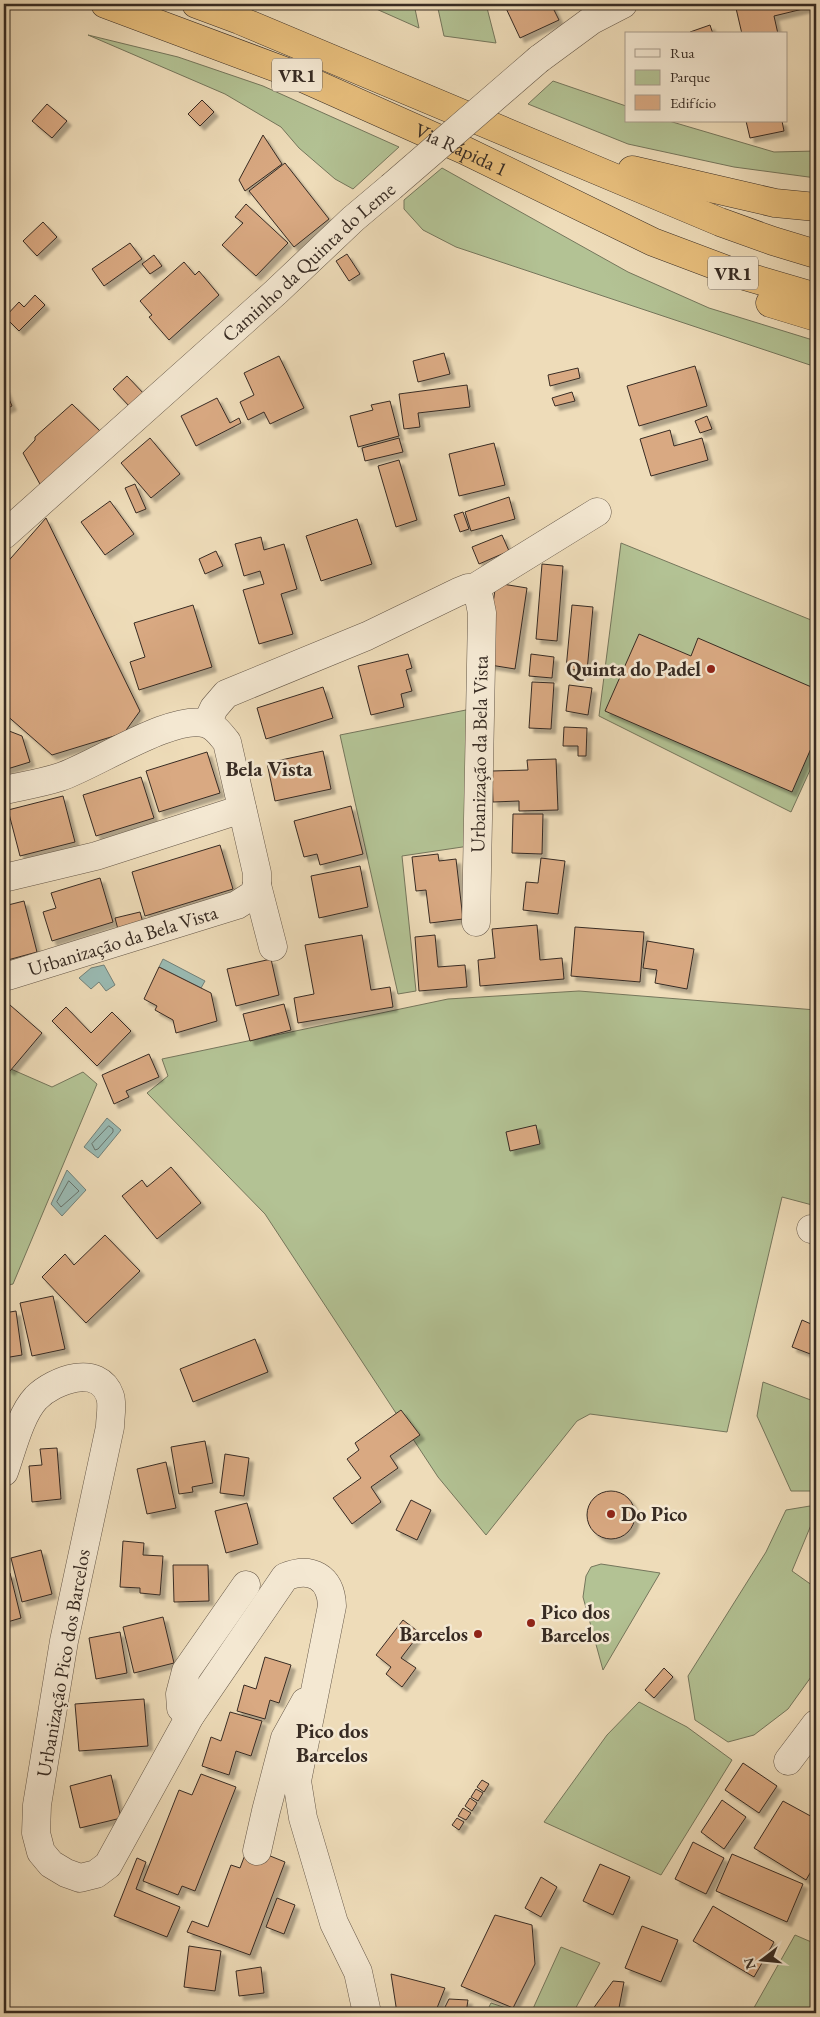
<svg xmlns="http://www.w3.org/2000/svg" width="820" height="2017" viewBox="0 0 820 2017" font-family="'EB Garamond',serif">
<defs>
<filter id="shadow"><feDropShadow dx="4.5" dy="4.5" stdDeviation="1" flood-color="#0004"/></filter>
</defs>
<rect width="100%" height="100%" fill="#eedcb9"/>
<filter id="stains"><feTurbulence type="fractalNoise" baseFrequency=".004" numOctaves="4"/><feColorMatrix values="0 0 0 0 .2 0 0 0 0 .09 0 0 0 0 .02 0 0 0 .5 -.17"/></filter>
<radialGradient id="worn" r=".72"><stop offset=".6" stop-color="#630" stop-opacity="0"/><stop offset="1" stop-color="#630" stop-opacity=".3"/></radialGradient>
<!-- green -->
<path fill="#b3c294" stroke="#75765c" d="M365,4H414L419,28Z
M437,4H486L496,43L444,36Z
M88,35L178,57L263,86L399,147L353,189L335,179L299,148L281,127L225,94Z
M553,81L626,106V121H669L774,152L816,151V178L734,167L628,144L528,104Z
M442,168L628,272L709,308L816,341V367L456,247L423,230L404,209V200Z
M621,543L816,622V757L791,812L599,716Z
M471,709L469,846L402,856L416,991L398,994L340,735Z
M579,991L816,1010V1206L782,1197L727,1432L590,1414L577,1421L486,1535L438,1477L265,1214L147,1093L168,1076L162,1059L448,999Z
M4,1066L52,1087L83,1072L97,1084L13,1284L4,1286Z
M763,1382L816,1402V1491H791L757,1416Z
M816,1505V1513L792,1571L816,1588V1670L788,1709L754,1735L728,1742L695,1720L688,1676L766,1552L786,1510Z
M601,1564L660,1573L603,1670L583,1597L586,1576L591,1567Z
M639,1702L687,1727L732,1760L661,1875L544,1822L607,1735Z
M795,1935L816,1944V2013H751Z
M561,1947L600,1963L573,2013H531Z
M491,2003L521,2013H486Z"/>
<!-- water -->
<path fill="#9abbb4" stroke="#72817a" d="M163,959L205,981L201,988L159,967Z
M104,965L115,985L106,991L99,982L91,989L79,978L91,968Z
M107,1118L121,1130L98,1158L84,1147Z
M67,1170L86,1190L62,1216L51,1204Z"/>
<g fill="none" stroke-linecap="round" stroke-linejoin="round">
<!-- shore -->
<path stroke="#68736c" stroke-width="1" d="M109,1126L113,1129V1132L98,1149L95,1150L92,1144Z
M69,1181L79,1191L61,1207L57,1202Z"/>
</g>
<!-- building -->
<path fill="#d9a982" stroke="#372b23" filter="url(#shadow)" d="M504,4H551L559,20L520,38Z
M735,4H806L807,8L774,16L778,34H742Z
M710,25L713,34H691L690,32Z
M202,100L214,112L200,126L188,114Z
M47,104L67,121L52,138L32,121Z
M746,121H782L784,131L750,138Z
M263,135L282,164L245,191L239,180Z
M285,163L329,219L294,247L249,191Z
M246,204L288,243L256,276L222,245L243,223L235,217Z
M43,222L57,237L37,256L23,241Z
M130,243L142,259L104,286L92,269Z
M347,254L360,274L349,281L336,261Z
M154,255L162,266L150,274L142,264Z
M184,262L195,275L199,271L219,295L169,340L149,317L152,315L140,301Z
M35,295L45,305L19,331L5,317L19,302L24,307Z
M444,353L450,374L418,382L413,361Z
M279,356L304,408L270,424L264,412L248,420L240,402L254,395L244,373Z
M695,366L707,406L639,426L627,386Z
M578,368L580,378L550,386L548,375Z
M127,376L145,395L131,408L113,389Z
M467,385L470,407L418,413L420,427L404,429L399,394Z
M4,387L12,406L4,410Z
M572,392L575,401L555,406L552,398Z
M217,398L230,423L239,418L241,423L196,446L181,416Z
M390,401L399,436L358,447L350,416L373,410L371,405Z
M72,404L102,433L41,486L23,453L35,440V437Z
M707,416L712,429L700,433L695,421Z
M670,430L674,446L702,438L708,460L651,476L640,439Z
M150,438L180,474L151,498L121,463Z
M399,438L403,452L365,461L362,448Z
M494,443L505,485L459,496L449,454Z
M399,460L417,520L396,527L378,466Z
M135,484L146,509L136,513L125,488Z
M509,497L515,519L471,531L465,512Z
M110,501L134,534L105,555L81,522Z
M463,512L469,529L460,532L454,515Z
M46,518L140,711L124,733L52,755L4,713V566Z
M357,519L372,564L321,581L306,536Z
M502,535L509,551L479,564L472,547Z
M261,537L264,550L284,544L297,589L281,594L293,634L259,644L243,590L264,584L260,571L244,576L235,544Z
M216,551L223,566L205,574L199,559Z
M542,564L563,566L557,641L536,639Z
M496,583L527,588L515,669L484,664Z
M193,605L212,667L139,690L130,662L145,657L134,623Z
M572,605L593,607L587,671L566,669Z
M639,634L691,656L698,638L816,689V737L792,792L605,711Z
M408,654L412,668L406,670L412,691L401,694L404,707L371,715L358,666Z
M531,654L554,657L552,678L529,676Z
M532,682L554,683L551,729L529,728Z
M569,685L592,688L588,715L566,711Z
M323,687L333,718L266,739L257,708Z
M564,727L587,728L586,756H578V746H563Z
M4,729L22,736L30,762L4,770Z
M323,751L331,789L275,801L267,763Z
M207,752L220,793L159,812L146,771Z
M556,759L558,810L519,811V801L493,802L492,771L528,770L527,760Z
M141,777L154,818L96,836L83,795Z
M63,796L75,842L20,856L8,810Z
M351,806L363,854L320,865L317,854L304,857L294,821Z
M513,814H543L542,854L512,853Z
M220,845L233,889L145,916L132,872Z
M438,854L439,861L456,859L463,919L430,923L426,890L416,891L412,857Z
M541,858L565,861L558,914L523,910L526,882L538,883Z
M360,866L368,907L319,918L311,876Z
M100,878L113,922L52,941L43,912L56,908L51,893Z
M24,901L37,952L4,961V906Z
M140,912L145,930L120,937L115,918Z
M537,925L540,960L562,958L564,979L480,986L478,960L495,958L492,929Z
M575,927L644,932L640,982L571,976Z
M362,935L371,990L390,987L393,1007L298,1023L294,998L314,994L305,945Z
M435,935L438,967L465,965L467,987L419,991L415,937Z
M647,941L694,949L687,989L655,983L657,970L643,968Z
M271,959L279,995L236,1006L227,969Z
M159,967L211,993L217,1021L176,1033L173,1020L155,1010L157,1006L144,999Z
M284,1004L291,1030L250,1041L243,1014Z
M10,1005L42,1033L10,1071L4,1066V1012Z
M66,1007L91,1033L112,1012L131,1031L97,1066L52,1021Z
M149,1054L159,1077L126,1091L129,1097L114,1104L102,1075Z
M536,1125L540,1144L510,1151L506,1132Z
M171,1167L201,1203L157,1239L122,1196L142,1180L147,1187Z
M105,1235L140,1271L86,1323L42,1277L65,1254L74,1265Z
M53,1296L65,1349L32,1356L20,1303Z
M816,1310V1354L813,1353V1355L792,1347L802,1320L811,1324Z
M16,1311L22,1355L4,1358V1313Z
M255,1339L268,1372L193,1402L180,1369Z
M401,1410L420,1435L390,1456L398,1468L371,1487L381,1502L352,1524L333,1498L361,1478L347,1459L359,1450L355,1443Z
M205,1441L213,1483L192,1487L193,1492L179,1494L171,1447Z
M57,1448L61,1499L32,1502L29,1466L42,1465L40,1449Z
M225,1454L249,1458L244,1496L220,1493Z
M166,1462L176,1508L147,1514L137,1469Z
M587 1515a24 24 0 1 1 48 0a24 24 0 1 1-48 0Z
M411,1500L431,1510L417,1540L396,1530Z
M247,1503L258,1544L226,1553L215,1511Z
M123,1541L144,1543L143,1555L163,1556L160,1595L140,1593V1588L120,1587Z
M41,1550L52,1594L22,1602L11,1558Z
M173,1565H208L209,1601L174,1602Z
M10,1573L21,1618L4,1623V1575Z
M163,1617L174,1663L134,1673L123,1627Z
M403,1620L420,1633L401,1658L416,1668L402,1687L386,1674L391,1667L376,1655Z
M120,1632L127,1673L96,1679L89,1638Z
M265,1657L291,1665L279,1703L270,1700L265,1719L237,1711L244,1685L256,1689Z
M664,1668L673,1677L654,1698L645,1690Z
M144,1699L148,1746L79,1751L75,1704Z
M230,1712L262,1721L251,1756L236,1751L229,1775L202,1766L211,1737L221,1741Z
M743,1763L777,1786L759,1813L725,1790Z
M201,1774L236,1787L195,1891L182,1886L178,1895L143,1881L179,1790L192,1795Z
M111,1775L121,1818L80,1828L70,1786Z
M482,1780L489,1784L484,1792L477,1787Z
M476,1789L483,1793L478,1801L471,1797Z
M470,1798L477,1803L472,1811L465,1806Z
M722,1800L746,1817L724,1849L701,1832Z
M783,1801L816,1819V1863L806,1880L754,1848Z
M463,1808L471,1813L466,1820L458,1816Z
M457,1818L464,1822L459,1830L452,1825Z
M693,1842L724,1858L706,1894L675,1879Z
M248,1847L285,1862L250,1955L187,1932L192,1921L208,1927L231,1865L240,1868Z
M732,1854L803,1884L787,1922L716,1891Z
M137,1858L146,1862L136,1889L180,1907L167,1937L114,1916Z
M600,1864L630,1877L613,1915L583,1901Z
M541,1877L557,1887L541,1917L525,1908Z
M277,1898L295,1905L284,1934L266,1927Z
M713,1906L774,1942L754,1977L693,1941Z
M495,1915L532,1925L535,1964L513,2008L461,1986Z
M642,1926L678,1940L661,1982L625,1968Z
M189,1946L221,1951L215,1991L184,1987Z
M261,1967L264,1993L239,1996L236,1971Z
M391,1974L445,1988L435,2013H397Z
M613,1981L624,1982L618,2013H590Z
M449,1999L468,2000L466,2013H442Z"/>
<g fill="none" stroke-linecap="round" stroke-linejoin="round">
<defs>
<g id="minor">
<path d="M539,59L592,20L623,4"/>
<path id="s1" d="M4,535L276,292L353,219L391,187"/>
<path d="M474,588L479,598L482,613L476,922"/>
<path d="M207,723L214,708L226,694L367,636L458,592L468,588H474L597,512"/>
<path d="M4,790C22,786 42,783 60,777C94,766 175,712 207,724C216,727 221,735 227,742L257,873V885L273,947"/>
<path d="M4,878L96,856L242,809"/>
<path id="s2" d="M8,976L237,905L254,894L257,885"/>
<path d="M811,1229L816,1230"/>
<path d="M4,1472C12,1450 20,1415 36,1398C54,1380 99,1363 110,1396C113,1405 110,1418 110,1427L64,1641L37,1805L36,1833L41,1852L51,1864L66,1873L80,1878L96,1874L108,1865L190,1716L285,1577C311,1566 331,1577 332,1606L297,1781L303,1818L334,1923L358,1972L367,2013"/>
<path d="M190,1716L181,1708L180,1694L186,1671L246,1585"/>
<path d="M788,1761L816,1724"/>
<path d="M257,1851L266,1811L285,1738L305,1702"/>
</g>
<g id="highway">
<path id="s3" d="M105,4L298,76L464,150L653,242L738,274L816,297"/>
<path d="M196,4L239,20L720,222L773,241L816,254"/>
<path d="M632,170L775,203L816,207"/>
<path d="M770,303L816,317"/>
</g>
</defs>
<!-- minor casing -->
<use href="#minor" stroke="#655748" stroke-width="29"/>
<!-- highway casing -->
<use href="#highway" stroke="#372b23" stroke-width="29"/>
<!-- minor -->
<use href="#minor" stroke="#f4e8d2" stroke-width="28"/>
<!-- highway -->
<use href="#highway" stroke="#e7be7c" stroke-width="28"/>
<defs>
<path id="minor-bridge" d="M391,187L539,59"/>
</defs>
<!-- minor-bridge casing -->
<use href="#minor-bridge" stroke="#655748" stroke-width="29" stroke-linecap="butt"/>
<!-- minor-bridge -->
<use href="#minor-bridge" stroke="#f4e8d2" stroke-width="28"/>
</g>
<!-- markers -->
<g fill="#8f2418" stroke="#f4e8d2" stroke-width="2">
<circle cx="711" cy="669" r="5"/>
<circle cx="611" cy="1514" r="5"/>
<circle cx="531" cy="1623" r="5"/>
<circle cx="478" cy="1634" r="5"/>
</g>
<g text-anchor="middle" stroke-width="5" stroke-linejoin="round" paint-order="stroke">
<!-- shield labels -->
<g fill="#f4e8d2" stroke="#706458" stroke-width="1">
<rect x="272" y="58.5" width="50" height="33" rx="4"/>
<rect x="708" y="256.5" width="50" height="33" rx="4"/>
</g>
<g font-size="19" font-weight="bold" fill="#372b23">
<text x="297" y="82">VR1</text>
<text x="733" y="280">VR1</text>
</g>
<!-- street labels -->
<g font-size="20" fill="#372b23" stroke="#f4e8d2">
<text dy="7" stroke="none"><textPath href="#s3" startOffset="385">Via Rápida 1</textPath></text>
<text dy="7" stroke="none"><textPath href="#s1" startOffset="409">Caminho da Quinta do Leme</textPath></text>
<text transform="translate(479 754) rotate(-89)" y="7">Urbanização da Bela Vista</text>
<text dy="7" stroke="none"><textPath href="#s2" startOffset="120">Urbanização da Bela Vista</textPath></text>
<text transform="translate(63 1663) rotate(-80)" y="7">Urbanização Pico dos Barcelos</text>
</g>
<!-- poi labels -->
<g font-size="20" font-weight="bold" fill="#372b23" stroke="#f4e8d2" text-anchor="end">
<text x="701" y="676">Quinta do Padel</text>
<text x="621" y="1521" text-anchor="start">Do Pico</text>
<text x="541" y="1619" text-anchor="start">Pico dos<tspan x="541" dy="23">Barcelos</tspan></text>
<text x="468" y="1641">Barcelos</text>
</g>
<!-- neighbourhood labels -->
<g font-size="21" font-weight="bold" fill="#372b23" stroke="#f4e8d2">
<text x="269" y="776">Bela Vista</text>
<text x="332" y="1738">Pico dos<tspan x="332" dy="24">Barcelos</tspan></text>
</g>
</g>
<!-- margin -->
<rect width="820" height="2017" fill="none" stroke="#eedcb9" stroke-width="20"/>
<rect x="5" y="5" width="810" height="2007" fill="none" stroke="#372b23" stroke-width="2.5"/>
<rect x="10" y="10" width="800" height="1997" fill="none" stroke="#372b23"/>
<!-- legend -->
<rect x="625" y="32" width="162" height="90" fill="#f4e8d2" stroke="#a89c8c"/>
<rect x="635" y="49" width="25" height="8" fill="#f4e8d2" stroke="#a89c8c"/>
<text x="670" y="58" font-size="15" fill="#372b23">Rua</text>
<rect x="635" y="70" width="25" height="15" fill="#b3c294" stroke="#a89c8c"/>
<text x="670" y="82" font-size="15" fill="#372b23">Parque</text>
<rect x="635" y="95" width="25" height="15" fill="#d9a982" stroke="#a89c8c"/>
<text x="670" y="108" font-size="15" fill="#372b23">Edifício</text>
<!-- north arrow -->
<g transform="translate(762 1960) rotate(254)" stroke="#f4e8d2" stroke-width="4" paint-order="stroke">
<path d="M0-4L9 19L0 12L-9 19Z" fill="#372b23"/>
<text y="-8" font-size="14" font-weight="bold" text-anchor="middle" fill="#372b23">N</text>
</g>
<rect width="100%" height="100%" filter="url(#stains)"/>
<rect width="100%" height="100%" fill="url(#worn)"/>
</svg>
